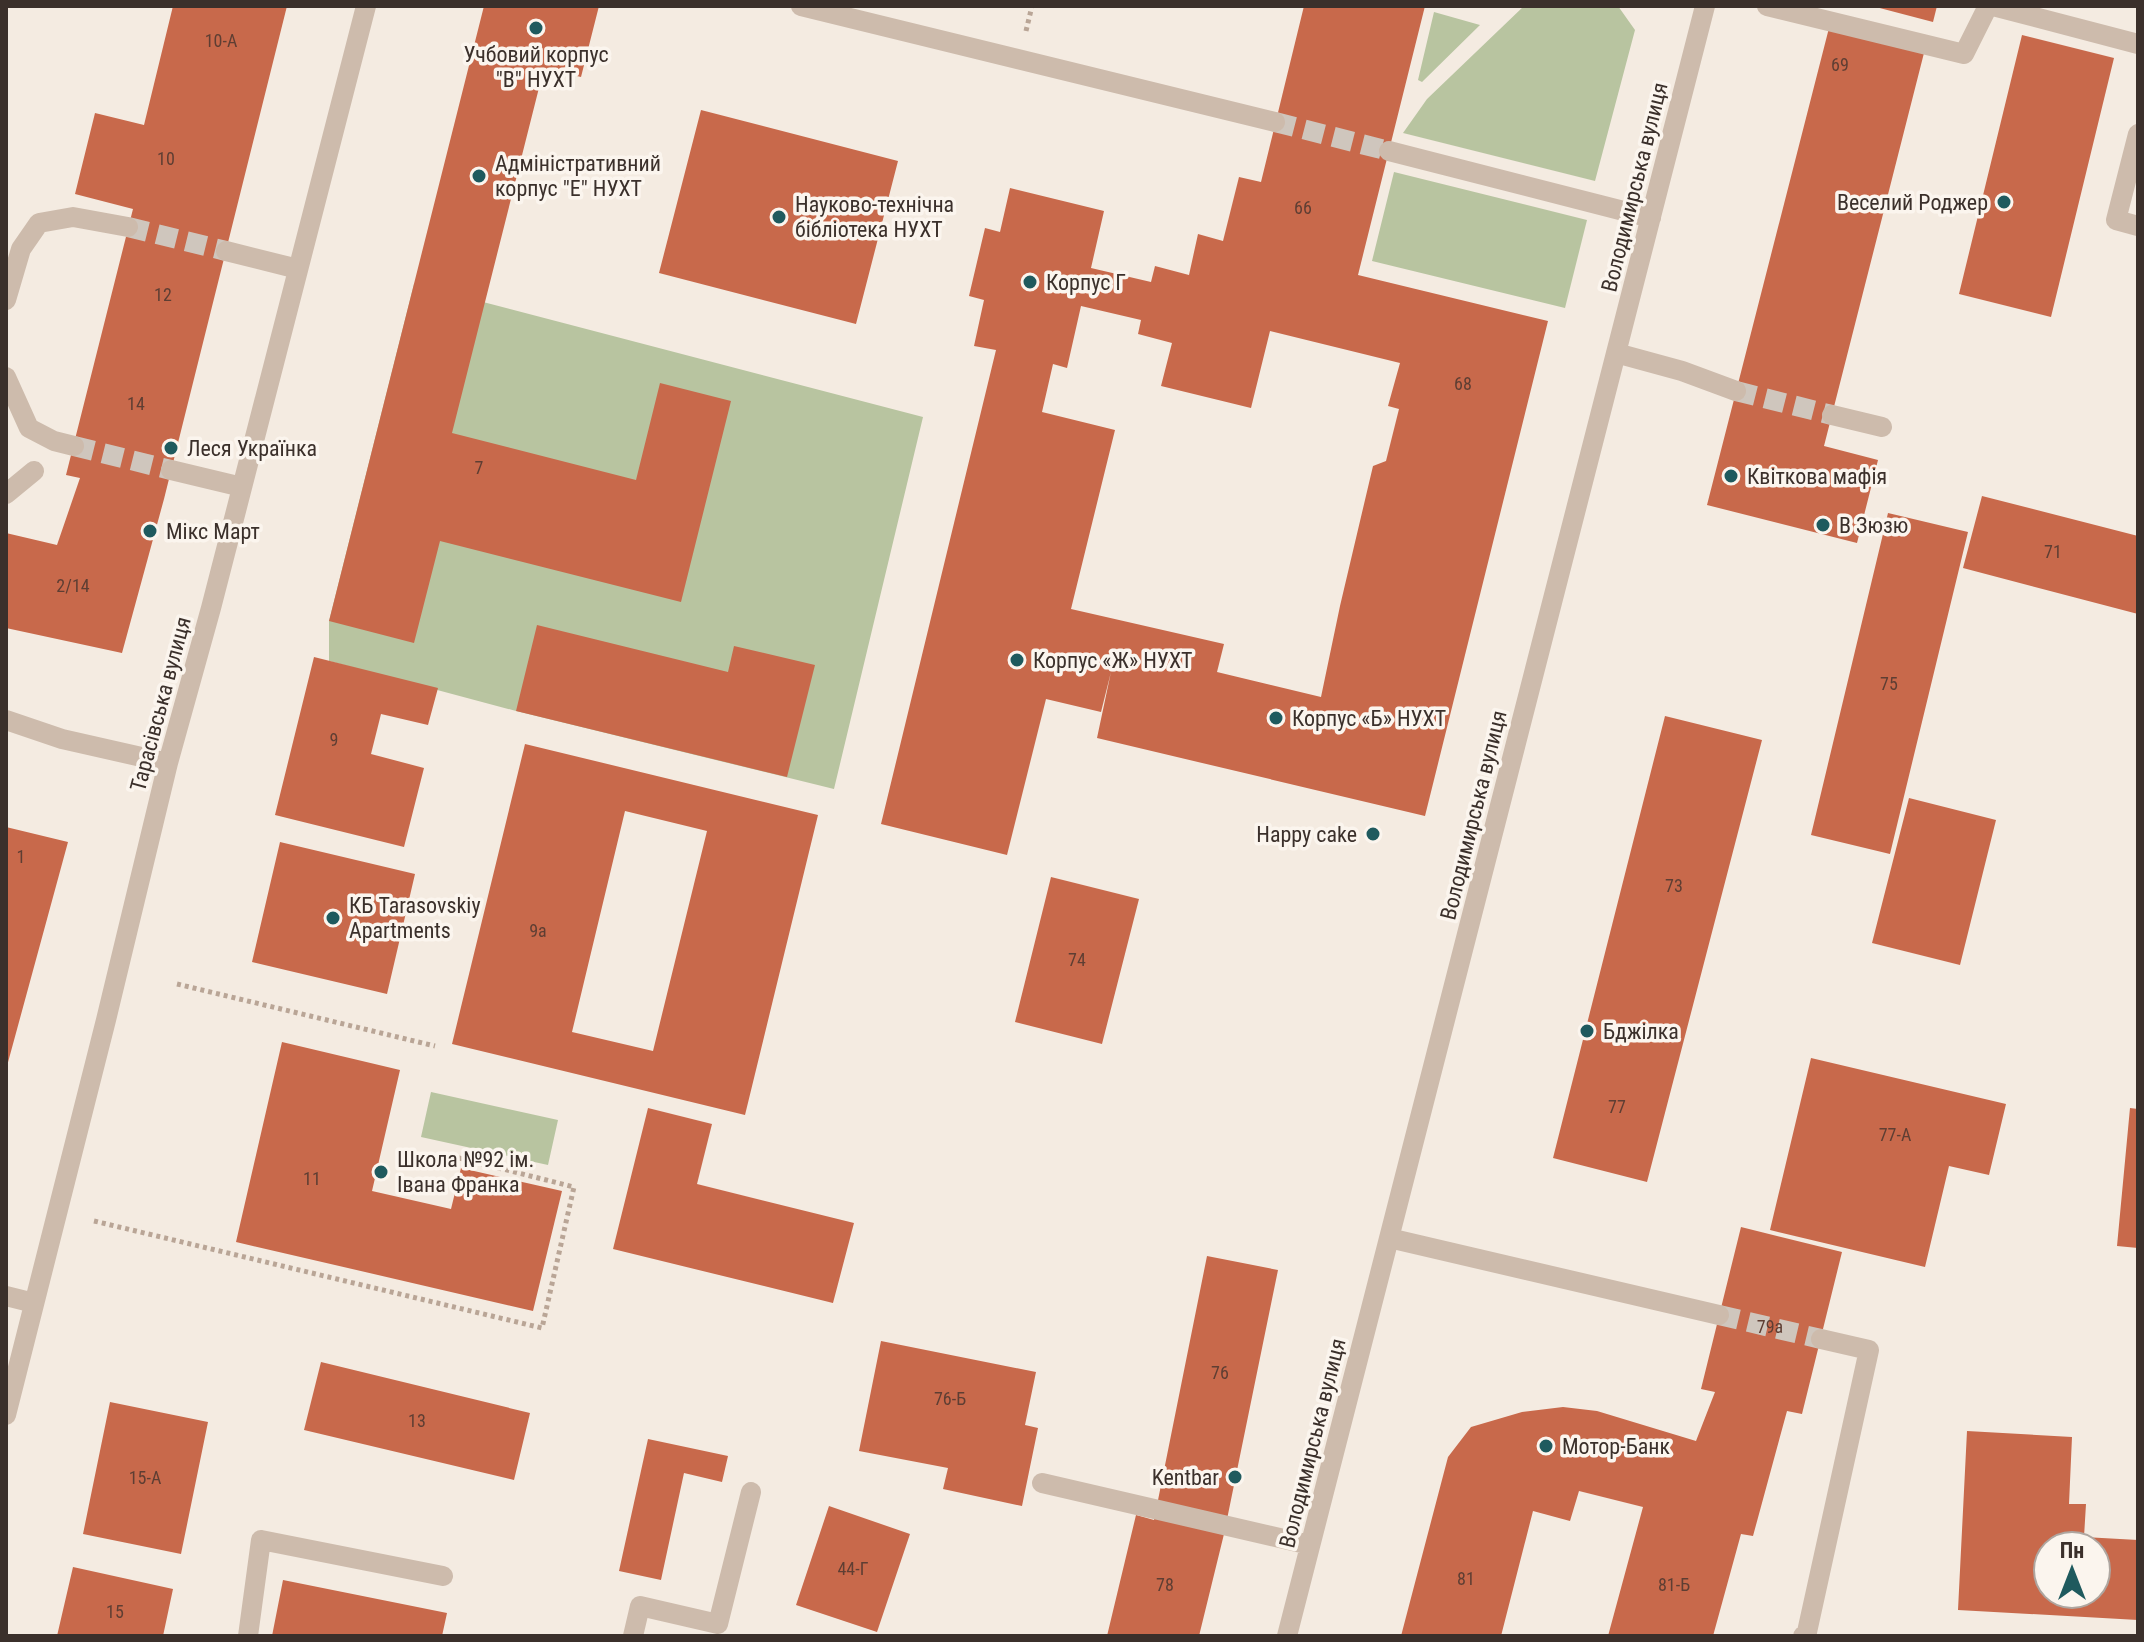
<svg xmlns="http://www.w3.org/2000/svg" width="2144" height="1642" viewBox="0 0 2144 1642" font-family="'Roboto Condensed',sans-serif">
<rect width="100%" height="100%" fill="#f4ebe1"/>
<!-- green -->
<path fill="#b8c4a0" d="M1524,6H1618L1635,30L1595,181L1403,133L1427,99Z
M1434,12L1480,25L1422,82L1418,80Z
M1394,172L1587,220L1565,308L1372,261Z
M414,284L923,417L834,789L516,711L329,661V621Z
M431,1092L558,1120L548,1165L421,1137Z"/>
<!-- building -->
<path fill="#c8694b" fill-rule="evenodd" d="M173,6H287L164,499L122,653L6,628V533L57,545L80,478L66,475L133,209L75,194L95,113L144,125Z
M484,6H599L581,77L544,68L452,433L636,480L660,383L731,401L681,602L440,541L414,643L329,621Z
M1304,6H1425L1358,275L1548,321L1425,816L1097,738L1111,672L1101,712L1046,699L1007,855L881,824L996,350L974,346L984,300L969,296L985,228L1000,232L1010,188L1104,211L1091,268L1151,282L1155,266L1189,275L1198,234L1223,241L1239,177L1261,182ZM1081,306L1141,320L1138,334L1172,343L1161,386L1251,408L1270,331L1400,363L1388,406L1399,409L1386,461L1373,466L1340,606L1321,697L1217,672L1224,644L1071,609L1115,430L1042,412L1053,364L1067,368Z
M1872,6H1937L1933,22Z
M1829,28L1924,53L1824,446L1878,460L1857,543L1707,505Z
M2022,35L2114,58L2051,317L1959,294Z
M701,110L898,161L856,324L659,273Z
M1982,496L2138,536V614L1963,568Z
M1888,513L1968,532L1890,854L1811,835Z
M537,625L728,672L734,646L815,665L787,777L516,711Z
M314,657L438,688L428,725L381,714L371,754L424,768L404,847L275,815Z
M1665,716L1762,740L1647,1182L1553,1158Z
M525,744L818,815L745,1115L452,1044ZM625,811L707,831L653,1051L572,1032Z
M1909,798L1996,820L1960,965L1872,943Z
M6,827L68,842L7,1066H6Z
M280,842L415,874L387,994L252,962Z
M1051,877L1139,899L1102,1044L1015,1022Z
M282,1042L400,1070L372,1191L451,1209L461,1168L562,1191L533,1311L236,1242Z
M1811,1058L2006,1104L1989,1175L1949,1166L1925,1267L1770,1230Z
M648,1108L712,1124L697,1184L854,1223L833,1303L613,1249Z
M2130,1108L2138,1109V1248L2117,1246Z
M1741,1227L1842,1252L1802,1414L1787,1411L1753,1536L1741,1534L1713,1636H1608L1643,1507L1579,1491L1570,1521L1533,1511L1501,1636H1401L1448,1457L1471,1427L1522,1412L1563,1407L1597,1411L1696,1441L1715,1392L1701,1389Z
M1207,1256L1278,1270L1224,1534L1199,1636H1107L1136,1515L1154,1520Z
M881,1341L1036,1372L1025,1425L1038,1428L1022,1506L943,1489L948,1468L859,1451Z
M321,1362L530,1413L514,1480L304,1430Z
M110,1402L208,1422L181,1554L83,1534Z
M1967,1431L2072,1437L2069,1504H2086L2084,1537L2138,1540V1620L1958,1610ZM2048,1546H2096V1594H2048Z
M648,1439L728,1456L722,1482L684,1473L661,1580L619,1571Z
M829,1506L910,1534L877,1632L796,1605Z
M73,1567L173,1589L163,1636H57Z
M283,1580L447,1613L442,1636H272Z"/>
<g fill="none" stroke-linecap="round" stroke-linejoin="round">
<!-- minor-tunnel -->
<path stroke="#cfc6bd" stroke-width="20" stroke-dasharray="20 10" stroke-linecap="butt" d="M1275,122L1389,151
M128,227L226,251
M1736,391L1832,415
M74,446L171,470
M1719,1315L1821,1339"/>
<!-- path -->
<path stroke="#b9a596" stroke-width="5" stroke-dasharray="4 4" stroke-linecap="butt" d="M1026,31L1032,6
M177,984L435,1046
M94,1221L542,1328L574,1187L451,1156"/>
<!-- minor -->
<path stroke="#cdbbac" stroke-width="20" d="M801,6L1275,122
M1767,6L1964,54L1988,6
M1993,6L2138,44
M2138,134L2116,220L2138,226
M1389,151L1651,218
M226,251L298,269
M6,300L21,249L39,223L73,217L128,227
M1616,353L1682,371L1736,391
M6,377L29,428L54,441L74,446
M1832,415L1882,427
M171,470L242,487
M6,494L34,471
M6,720L62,739L168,763
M1389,1238L1719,1315
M6,1296L34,1303
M6,1415L106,1020L168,763L211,608L366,6
M1042,1483L1310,1545
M248,1636L261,1540L443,1576
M633,1636L640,1606L718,1624L751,1492
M1287,1636L1705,6
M1803,1636L1807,1632L1869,1350L1821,1339"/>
</g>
<!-- markers -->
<g fill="#1f5a5e" stroke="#fbf5ee" stroke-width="3">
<circle cx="536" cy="28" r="8"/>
<circle cx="479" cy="176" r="8"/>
<circle cx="2004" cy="202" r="8"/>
<circle cx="779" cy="217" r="8"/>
<circle cx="1030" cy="282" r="8"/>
<circle cx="171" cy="448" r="8"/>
<circle cx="1731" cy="476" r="8"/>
<circle cx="1823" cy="525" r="8"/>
<circle cx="150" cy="531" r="8"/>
<circle cx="1017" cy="660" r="8"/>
<circle cx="1276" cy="718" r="8"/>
<circle cx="1373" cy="834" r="8"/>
<circle cx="333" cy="918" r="8"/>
<circle cx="1587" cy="1031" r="8"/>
<circle cx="381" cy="1172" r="8"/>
<circle cx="1546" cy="1446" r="8"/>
<circle cx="1235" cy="1477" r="8"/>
</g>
<g text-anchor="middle" stroke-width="7" stroke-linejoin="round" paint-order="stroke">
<!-- number labels -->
<g font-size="18" fill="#5e3e33">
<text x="221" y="47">10-А</text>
<text x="1840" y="71">69</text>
<text x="166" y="165">10</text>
<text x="1303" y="214">66</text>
<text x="163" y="301">12</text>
<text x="1463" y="390">68</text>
<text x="136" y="410">14</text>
<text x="479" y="474">7</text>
<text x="2053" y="558">71</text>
<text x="73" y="592">2/14</text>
<text x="1889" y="690">75</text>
<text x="334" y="746">9</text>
<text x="21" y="863">1</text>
<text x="1674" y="892">73</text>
<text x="538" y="937">9а</text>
<text x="1077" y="966">74</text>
<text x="1617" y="1113">77</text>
<text x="1895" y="1141">77-А</text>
<text x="312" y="1185">11</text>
<text x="1770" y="1333">79а</text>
<text x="1220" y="1379">76</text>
<text x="950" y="1405">76-Б</text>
<text x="417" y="1427">13</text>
<text x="145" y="1484">15-А</text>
<text x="853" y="1575">44-Г</text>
<text x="1466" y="1585">81</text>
<text x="1165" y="1591">78</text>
<text x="1674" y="1591">81-Б</text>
<text x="115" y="1618">15</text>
</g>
<!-- poi labels -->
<g font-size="22" fill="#3b302b" stroke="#fbf5ee" text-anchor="start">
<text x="536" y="62" text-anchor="middle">Учбовий корпус<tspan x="536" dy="25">"В" НУХТ</tspan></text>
<text x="495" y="171">Адміністративний<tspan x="495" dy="25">корпус "Е" НУХТ</tspan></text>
<text x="1988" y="210" text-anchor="end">Веселий Роджер</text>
<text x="795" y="212">Науково-технічна<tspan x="795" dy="25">бібліотека НУХТ</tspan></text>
<text x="1046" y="290">Корпус Г</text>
<text x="187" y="456">Леся Українка</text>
<text x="1747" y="484">Квіткова мафія</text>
<text x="1839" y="533">В Зюзю</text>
<text x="166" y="539">Мікс Март</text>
<text x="1033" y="668">Корпус «Ж» НУХТ</text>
<text x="1292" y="726">Корпус «Б» НУХТ</text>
<text x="1357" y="842" text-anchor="end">Happy cake</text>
<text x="349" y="913">КБ Tarasovskiy<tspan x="349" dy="25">Apartments</tspan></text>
<text x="1603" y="1039">Бджілка</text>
<text x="397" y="1167">Школа №92 ім.<tspan x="397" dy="25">Івана Франка</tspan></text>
<text x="1562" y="1454">Мотор-Банк</text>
<text x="1219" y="1485" text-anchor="end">Kentbar</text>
</g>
<!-- street labels -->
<g font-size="22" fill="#3b302b" stroke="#fbf5ee">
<text transform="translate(1634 187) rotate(-76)" y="8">Володимирська вулиця</text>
<text transform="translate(160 704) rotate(-75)" y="8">Тарасівська вулиця</text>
<text transform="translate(1473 815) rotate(-76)" y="8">Володимирська вулиця</text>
<text transform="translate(1312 1443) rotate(-76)" y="8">Володимирська вулиця</text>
</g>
</g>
<!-- border -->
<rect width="2144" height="1642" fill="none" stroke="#3b302b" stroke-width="16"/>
<!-- north arrow -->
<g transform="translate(2072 1570)"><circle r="38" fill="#fbf5ee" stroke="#aea6a0" stroke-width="2"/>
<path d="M0-6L14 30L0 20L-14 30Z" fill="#1f5a5e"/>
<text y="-12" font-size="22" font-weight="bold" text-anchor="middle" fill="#3b302b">Пн</text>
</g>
</svg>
